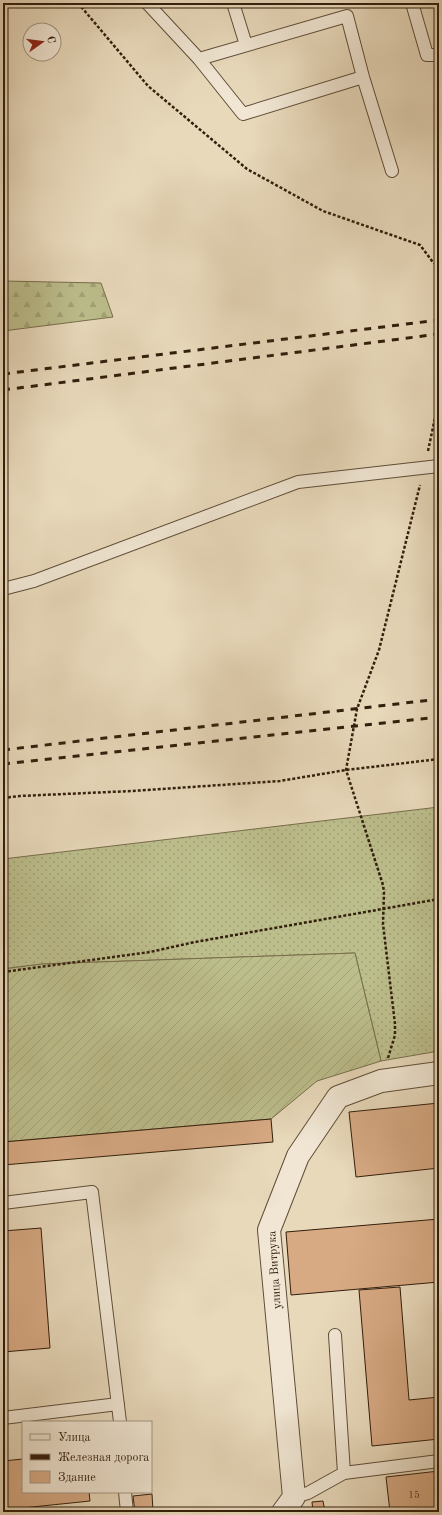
<svg xmlns="http://www.w3.org/2000/svg" width="442" height="1515" viewBox="0 0 442 1515" font-family="'Old Standard TT',serif">
<defs>
<pattern id="grass-dots" width="8" height="8" patternUnits="userSpaceOnUse"><rect width="8" height="8" fill="#bcbe8c"/><path d="M2 2h.1M6 6h.1" fill="none" stroke="#a2a378" stroke-width="1.8" stroke-linecap="round"/></pattern>
<pattern id="forest-firs" width="22" height="20" patternUnits="userSpaceOnUse"><rect width="22" height="20" fill="#bcbe8c"/><path d="M5 1l3.5 6h-7zM16 11l3.5 6h-7z" fill="#a2a378"/></pattern>
<pattern id="garden-furrows" width="10" height="10" patternUnits="userSpaceOnUse"><rect width="10" height="10" fill="#bcbe8c"/><path d="M-1 1l2-2M0 10L10 0M9 11l2-2" fill="none" stroke="#a2a378"/></pattern>
</defs>
<rect width="100%" height="100%" fill="#e8d9bb"/>
<filter id="stains"><feTurbulence type="fractalNoise" baseFrequency=".005" numOctaves="4"/><feColorMatrix values="0 0 0 0 .2 0 0 0 0 .09 0 0 0 0 .02 0 0 0 .5 -.17"/></filter>
<radialGradient id="worn" r=".72"><stop offset=".6" stop-color="#630" stop-opacity="0"/><stop offset="1" stop-color="#630" stop-opacity=".3"/></radialGradient>
<!-- grass -->
<path fill="url(#grass-dots)" stroke="#786e4c" d="M439,807V1051L381,1061L355,953L42,964L3,969V859Z"/>
<!-- forest -->
<path fill="url(#forest-firs)" stroke="#786e4c" d="M3,281L101,283L113,317L3,331Z"/>
<!-- garden -->
<path fill="url(#garden-furrows)" stroke="#786e4c" d="M355,953L381,1061L317,1081L271,1119L3,1142V969L42,964Z"/>
<!-- building -->
<path fill="#d7aa84" stroke="#331e0c" d="M439,1103V1168L356,1177L349,1112Z
M271,1119L273,1142L3,1165V1142Z
M439,1219V1282L291,1295L286,1232Z
M41,1228L50,1348L3,1352V1231Z
M400,1287L409,1400L439,1397V1439L372,1446L359,1290Z
M23,1459V1492H89L90,1501L3,1510V1461Z
M439,1471V1512H390L386,1477Z
M152,1494L153,1511L135,1512L133,1496Z
M323,1501L325,1512H313L312,1502Z"/>
<g fill="none" stroke-linecap="round" stroke-linejoin="round">
<defs>
<path id="lane" d="M147,3L199,59L243,114L363,77
M233,3L246,45
M412,3L427,55H439
M199,59L347,16L363,77L392,171
M3,589L34,581L298,482L439,466
M3,1203L92,1192L120,1422
M335,1335L344,1473
M3,1418L118,1404
M125,1492L127,1512
M294,1497L308,1493L344,1473L439,1461"/>
<path id="street" d="M283,1512L294,1497L269,1230L298,1156L338,1097L381,1081L439,1073"/>
</defs>
<!-- lane casing -->
<use href="#lane" stroke="#604d38" stroke-width="14"/>
<!-- street casing -->
<use href="#street" stroke="#604d38" stroke-width="24"/>
<!-- path -->
<path stroke="#331e0c" stroke-width="2.5" stroke-dasharray="3 2" stroke-linecap="butt" d="M78,3L148,86L247,169L323,211L420,245L432,261L439,267
M428,451L439,399
M3,798L20,796L132,791L280,781L346,770L439,759
M3,972L150,952L195,942L439,899
M388,1058L395,1035V1024L383,924L384,892L383,885L346,770L357,709L379,650L420,485"/>
<!-- lane -->
<use href="#lane" stroke="#f0e6d3" stroke-width="12"/>
<!-- street -->
<use href="#street" stroke="#f0e6d3" stroke-width="22"/>
<!-- rail -->
<path stroke="#331e0c" stroke-width="3" stroke-dasharray="7 7" stroke-linecap="butt" d="M3,374L439,320
M3,390L439,334
M3,750L439,699
M3,764L439,717"/>
</g>
<g text-anchor="middle" stroke-width="3" stroke-linejoin="round" paint-order="stroke">
<!-- number labels -->
<g font-size="10" fill="#5c412a">
<text x="414" y="1498">15</text>
</g>
<!-- street labels -->
<g font-size="12" fill="#331e0c" stroke="#f0e6d3">
<text transform="translate(274 1270) rotate(-94)" y="4">улица Витрука</text>
</g>
</g>
<!-- margin -->
<rect width="442" height="1515" fill="none" stroke="#e8d9bb" stroke-width="16"/>
<rect x="4" y="4" width="434" height="1507" fill="none" stroke="#331e0c" stroke-width="2"/>
<rect x="8" y="8" width="426" height="1499" fill="none" stroke="#331e0c"/>
<!-- legend -->
<rect x="22" y="1421" width="130" height="72" fill="#f0e6d3" stroke="#a49683"/>
<rect x="30" y="1434" width="20" height="6" fill="#f0e6d3" stroke="#a49683"/>
<text x="58" y="1441" font-size="12" fill="#331e0c">Улица</text>
<rect x="30" y="1454" width="20" height="6" fill="#331e0c" stroke="#a49683"/>
<text x="58" y="1461" font-size="12" fill="#331e0c">Железная дорога</text>
<rect x="30" y="1471" width="20" height="12" fill="#d7aa84" stroke="#a49683"/>
<text x="58" y="1481" font-size="12" fill="#331e0c">Здание</text>
<!-- north arrow -->
<g transform="translate(42 42) rotate(76)"><circle r="19" fill="#f0e6d3" stroke="#a49683"/>
<path d="M0-3L7 15L0 10L-7 15Z" fill="#8f2418"/>
<text y="-6" font-size="11" font-weight="bold" text-anchor="middle" fill="#331e0c">С</text>
</g>
<rect width="100%" height="100%" filter="url(#stains)"/>
<rect width="100%" height="100%" fill="url(#worn)"/>
</svg>
